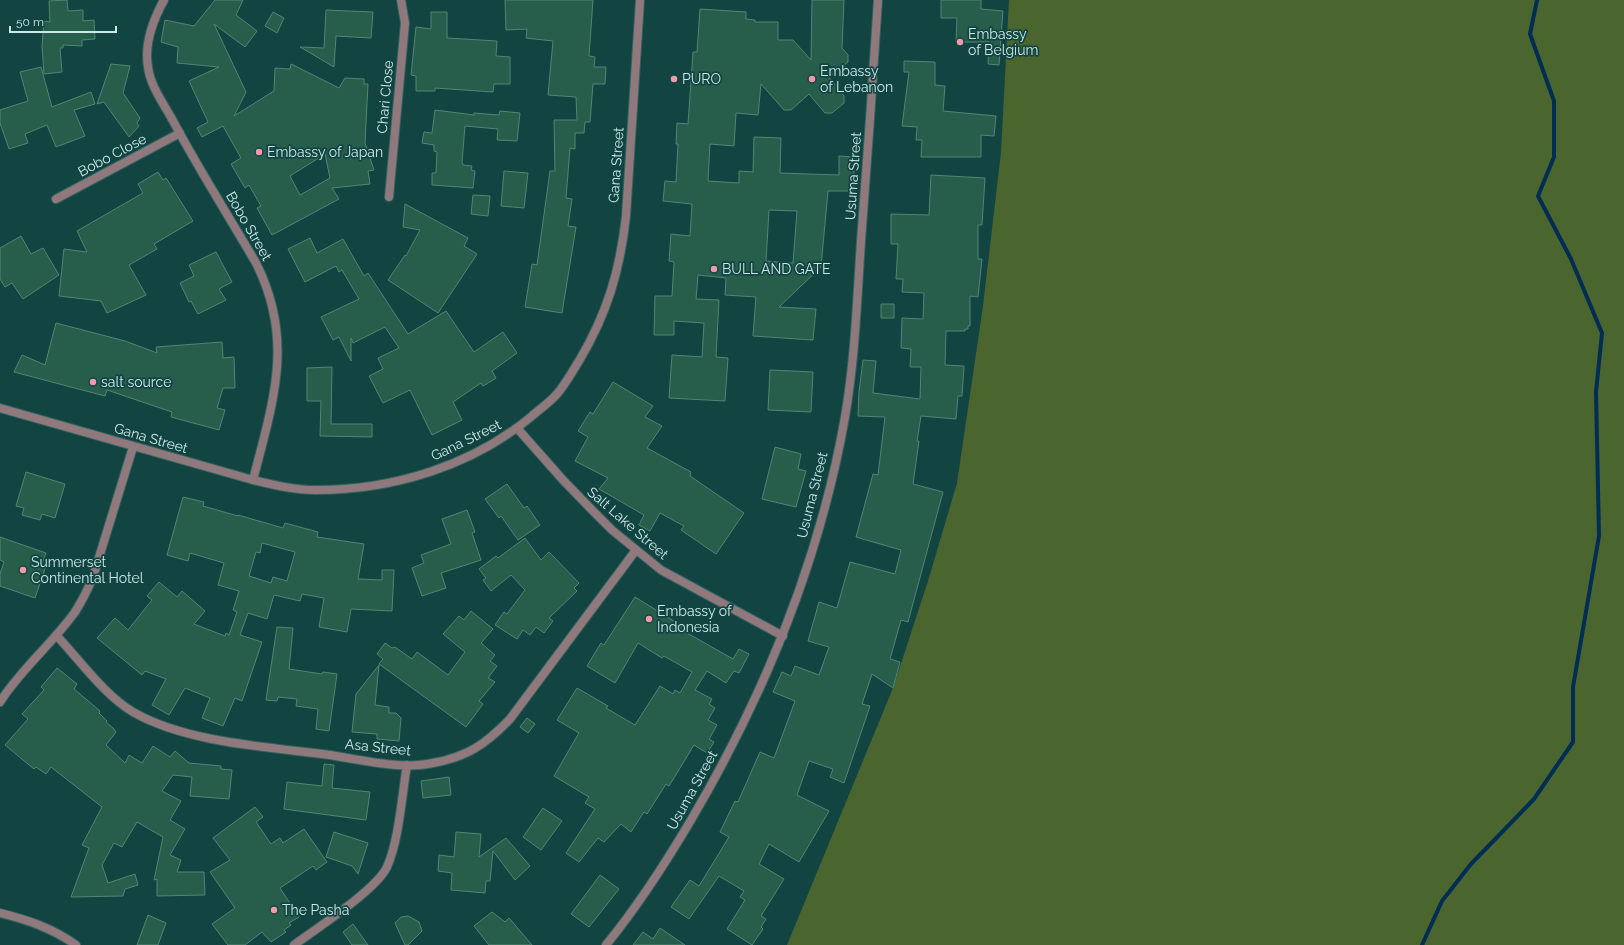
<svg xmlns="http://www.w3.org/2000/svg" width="1624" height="945" viewBox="0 0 1624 945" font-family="Raleway,sans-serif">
<rect width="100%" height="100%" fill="#124442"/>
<!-- green -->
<path fill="#4b652e" d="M1009,0H1624V945H787L893,688L928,581L957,483L983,306L1001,152Z"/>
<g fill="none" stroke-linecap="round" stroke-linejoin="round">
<!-- stream -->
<path stroke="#002d54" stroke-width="4" d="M1422,945L1442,901L1471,864L1534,799L1573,742V687L1599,536L1596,392L1602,333L1571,259L1538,196L1554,157V101L1530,34L1537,0"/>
</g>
<!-- building -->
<path fill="#265d4b" stroke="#508774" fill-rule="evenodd" d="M67,0L68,11L83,10V21L94,20L95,39L82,40V46L63,45V48H60L62,72L44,74L42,46L44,21L50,22L49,1Z
M215,0H243L236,15L257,31L245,47L214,24L246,92L234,116L274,91L275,68L290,69L291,64L339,88L345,78L364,79V84H368L365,143L374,170L368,171L370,184L332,188L339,199L272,235L257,208L261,206L249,185L245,188L231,164L241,158L223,126L202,137L197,128L208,122L189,81L219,67L177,63L178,47L161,42L165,20L194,26ZM325,154L330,178L300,195L290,176Z
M505,0H593L589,56L595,57L594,67H606L605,84H593L590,122H585L584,133H575V149L570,148L566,198L572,199L568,226L576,227L562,313L525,307L532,264L537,265L550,171H555L554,120H577L576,97L548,95L553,41L526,38L527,29L506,30Z
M812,0H844L842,48L848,55V62L829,77L844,96V103L832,113H825L809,94L791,110H784L761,84L758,115L736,113L734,146L710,144L708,181L739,183V171L753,172L754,137L781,138L780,173L839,175V156L854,157V191H828L821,267L779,307L816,309L813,340L753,336L756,297L725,295L726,278L698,275L696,299L719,300L716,357L728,358L725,401L669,398L672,355L702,357L704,323L674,321V335H654L655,296H672L674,262L669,261L671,234L690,236L692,204L663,201L665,181L676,182L678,144H676L677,123L688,124L693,52H697L700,9L746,12V19L755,20V22H778V40H793L811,60ZM769,210L797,211L793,263L766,261Z
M941,0H981V9L1003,11L999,65L988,64L989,42H956L957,18H941Z
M326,10L373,12L371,38L336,36L334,67L300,47L324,48Z
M273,12L284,18L277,33L265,26Z
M431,12H447V38L497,41L496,56L510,57V84H494L493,92L435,88V91H416V76L411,75L416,27L431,29Z
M904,61L935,62V85L945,86L943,111L996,116L994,136L981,135V157H921L922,140H916L917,127L902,126L909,72H904Z
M111,64L130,66L123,93L140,118L137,123L139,126L129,137L104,102L97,104Z
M41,67L52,107L91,92L95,104L74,110L85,136L56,147L47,125L25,134L28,143L9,149L0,123V110L28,101L20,72Z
M435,110L474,115V113L499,115L500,111L520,113L517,141L497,140L498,129L465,126L462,162L463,165L472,166L471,170L475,171L473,188L432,185V173H436L437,152L434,151V145L422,143L424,132L432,133Z
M504,171L528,173L524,208L501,206Z
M158,172L163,180L166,178L193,221L154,244L157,249L129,265L146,295L107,313L101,301L59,296L64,249L87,252L77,231L143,193L138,184Z
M931,175L985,178L982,225H978V259H982L978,297L970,296V326H968V329H965V331H946L945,365L964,366L962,396H958L956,419L921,416L917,441H919L913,484L943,492L908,622L901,620L890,659L900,662L893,688L872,674L862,704L870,706L844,783L830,777L833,769L809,761L797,795L829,811L799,862L769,844L759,864L784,879L761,916L766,919L761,927L763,929L752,945L727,929L745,900L740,897L744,891L719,876L689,919L671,907L690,880L699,886L729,837L720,832L735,801L738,802L760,752L774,758L795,701L773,692L782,672L791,676L795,666L819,675L829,647L808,641L819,602L837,608L850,562L895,574L901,550L856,537L873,474L878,475L885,417L858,416L859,392L863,360L876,361L873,393L920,399L921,367H910L911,349L901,348L902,318L923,319L924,293L902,292L903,279H896L898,244H891V214L929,215Z
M473,195L490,196L488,216L471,214Z
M405,204L468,238L464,246L477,254L438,313L388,280L405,255L406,256L420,230L403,227Z
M21,236L31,254L43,248L59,275L23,299L12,283L5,287L0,279V248Z
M310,238L317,253L343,239L364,276L368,273L408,334L446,311L474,352L503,332L517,353L492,371L496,378L483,386L481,383L453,402L462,420L432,435L410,390L383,403L369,376L383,369L378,358L399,348L385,327L353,343L351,338V361L339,337L333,340L321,317L359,299L342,270L339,272L336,266L305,282L288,249Z
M216,252L232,282L219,289L226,300L198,314L191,301L189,302L180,283L194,276L189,265Z
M881,304H894V318H881Z
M56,323L125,341L157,353L156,347L222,342L223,358L234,357L235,388H223L217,408L225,410L219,430L171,417L172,412L107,390L105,396L14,372L22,355L45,365Z
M332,367L331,424H372V437L320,436L321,401H307V368Z
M770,370L813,372L811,412L768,410Z
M613,382L653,406L645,417L662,426L647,448L691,472L690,476L744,513L716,554L681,530L684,526L660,513L650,531L639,525L644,515L599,489L608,478L575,461L588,437L578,431L590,412L593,414Z
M775,447L801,454L798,469L806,471L796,507L762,499Z
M26,472L65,484L55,518L42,514L40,520L22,515L24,508L16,506Z
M507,484L524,508L527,506L540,525L518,540L501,516L499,518L485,499Z
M183,497L204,502L203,506L238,516V515L283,528L285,523L318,532L317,537L364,544L358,579L382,580V570H394L392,611L351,609L347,632L319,627L324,598L302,594L300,601L274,595L267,619L248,613L240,635L262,642L242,701L235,698L223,726L202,718L210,698L185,688L169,715L152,705L166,679L145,671L142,675L97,638L115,618L128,630L152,600L147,596L159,582L177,597L182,591L205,611L194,624L225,636L226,633L229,635L237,612L233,610L239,591L218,585L224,563L190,553L188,561L167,555ZM262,543L295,552L287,581L273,577L271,583L249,576L256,552L260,553Z
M467,510L475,532L472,533L481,560L441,573L446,588L422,596L412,568L424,563L421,555L451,544L442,519Z
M0,537L46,553L42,564L46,566L35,598L0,586V574L4,562L0,560Z
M525,538L541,560L549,552L579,583L574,588L577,591L549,618L553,621L544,633L536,627L530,635L523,630L517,639L495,625L504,612L507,614L525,590L511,575L491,591L483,580L486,578L479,569L496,556L498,558Z
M635,597L682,626L680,629L733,659L739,649L749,654L739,673L734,671L726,683L707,671L695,690L712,699L709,704L715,708L708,720L717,725L709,739L714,742L707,753L694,745L669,786L666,784L647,814L644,812L631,832L621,824L604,842L598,838L579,862L566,853L595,809L585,803L589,797L554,776L579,733L557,720L577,688L608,706L606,708L635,725L660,686L673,694L675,690L680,693L692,672L664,656L662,658L638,643L615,683L587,666L601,643L604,645Z
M471,611L493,629L481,643L495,655L490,661L497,666L488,678L495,682L479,701L483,704L466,727L379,664L383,659L377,654L385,643L392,648L395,647L412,659L417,652L448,675L465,652L443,634L459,616L464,620Z
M277,627L293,628L289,669L322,674L323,672L337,674L329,731L316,729L318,709L296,706L297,699L278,697L277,701L266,700Z
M379,665L375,705L389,707V713H396L401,718L399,741L377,739V734L352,732L356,694Z
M57,668L77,684L74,689L100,711L99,713L107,721L106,722L114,729L116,732L106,745L125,763L129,755L142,763L153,746L170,757L175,751L189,763L221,766V769L232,770L229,799L190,796L192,777L173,775L162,791L181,801L170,820L185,829L170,855L181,860L177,872H204L205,895L157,896V879L154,880L163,837L137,822L122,847L114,843L102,865L108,883L135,874L138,885L125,889L123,896L71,897L89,848L82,845L102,807L51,767L46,774L36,767L34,769L5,745L28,719L22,714L44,690L41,687Z
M527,718L535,724L528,733L520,727Z
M324,764L334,765L332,788L370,792L366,820L284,809L287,782L322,786Z
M449,777L451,795L423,798L421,781Z
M255,807L263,817L256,822L271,844L280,838L283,843L304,829L327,862L316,870L313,866L280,888L299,917L289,923L291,925L284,930L286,932L271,942L262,932L245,945H228L212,924L235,908L210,872L230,860L213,838Z
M543,808L562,821L541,850L523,837Z
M334,832L368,843L358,874L352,866L326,857Z
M456,832L481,834L479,857L506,838L530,866L515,880L493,851L490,881H486L485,893L451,890L452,873L438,871L439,855L454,857Z
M600,875L619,889L589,927L571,914Z
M492,912L505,922L509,918L532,945H489L474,926Z
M148,915L166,923L158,945H137Z
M408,916L419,922L422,931L408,945H405L395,923L401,917Z
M353,924L368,945H352L343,932Z
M660,928L685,945H633L643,932L653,939Z"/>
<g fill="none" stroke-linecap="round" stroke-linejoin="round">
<defs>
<path id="minor" d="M164,0C153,20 144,44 148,67C150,85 163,103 172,119C198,168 228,215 256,263C295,340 273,402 253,480
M389,197L405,23L401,0
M56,199L180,133
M0,408L253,480C274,485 294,490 316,490C393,490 472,466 532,416C540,409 550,402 557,394C565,385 572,372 579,361C607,314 620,271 626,216L640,0
M517,428L563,480L592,510L612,530L661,570L783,636
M56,635C78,658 105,696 133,712C187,743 269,747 330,755C361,760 402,770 433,763C467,757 486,744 510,719L636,550
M0,702C21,669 52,644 75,612C82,601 88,589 93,577L133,447
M0,913C28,920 52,928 76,945
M294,945C316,929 377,889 387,867C399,841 402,794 407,765
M606,945C638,906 665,864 691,820C764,696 820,559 845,417C855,359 857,300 861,241C867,161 873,80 878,0"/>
</defs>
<!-- minor casing -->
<use href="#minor" stroke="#336260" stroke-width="10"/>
<!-- minor -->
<use href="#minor" stroke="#90797c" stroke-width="8"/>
</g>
<!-- markers -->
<g fill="#f39aa8" stroke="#124442" stroke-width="1.5">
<circle cx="960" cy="42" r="4"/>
<circle cx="674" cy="79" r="4"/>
<circle cx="812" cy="79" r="4"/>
<circle cx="259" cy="152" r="4"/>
<circle cx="714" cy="269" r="4"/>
<circle cx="93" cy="382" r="4"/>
<circle cx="23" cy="570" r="4"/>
<circle cx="649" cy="619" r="4"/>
<circle cx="274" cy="910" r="4"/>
</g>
<g text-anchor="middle" stroke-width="3.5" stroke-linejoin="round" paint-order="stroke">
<!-- poi labels -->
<g font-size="14" fill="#cae9e7" stroke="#124442" text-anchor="start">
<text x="968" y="39">Embassy<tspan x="968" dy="16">of Belgium</tspan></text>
<text x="820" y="76">Embassy<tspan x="820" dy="16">of Lebanon</tspan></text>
<text x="682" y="84">PURO</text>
<text x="267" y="157">Embassy of Japan</text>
<text x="722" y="274">BULL AND GATE</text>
<text x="101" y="387">salt source</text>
<text x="31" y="567">Summerset<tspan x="31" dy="16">Continental Hotel</tspan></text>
<text x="657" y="616">Embassy of<tspan x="657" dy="16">Indonesia</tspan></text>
<text x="282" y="915">The Pasha</text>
</g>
<!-- street labels -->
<g font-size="14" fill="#cae9e7" stroke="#124442">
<text transform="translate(385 97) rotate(-85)" y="5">Chari Close</text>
<text transform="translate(112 155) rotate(-28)" y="5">Bobo Close</text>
<text transform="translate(616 165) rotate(-86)" y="5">Gana Street</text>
<text transform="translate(853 176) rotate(-86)" y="5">Usuma Street</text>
<text transform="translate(249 226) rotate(60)" y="5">Bobo Street</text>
<text transform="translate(151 438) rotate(16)" y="5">Gana Street</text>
<text transform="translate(466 440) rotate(-26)" y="5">Gana Street</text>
<text transform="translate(812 495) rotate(-76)" y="5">Usuma Street</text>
<text transform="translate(628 523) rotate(41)" y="5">Salt Lake Street</text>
<text transform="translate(378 747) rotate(6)" y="5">Asa Street</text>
<text transform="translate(692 790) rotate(-61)" y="5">Usuma Street</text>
</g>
</g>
<!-- scale -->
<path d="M10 26v6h106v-6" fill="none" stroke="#cae9e7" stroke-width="2"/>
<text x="16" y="26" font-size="12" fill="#cae9e7" stroke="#124442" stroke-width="3" paint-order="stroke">50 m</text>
</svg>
